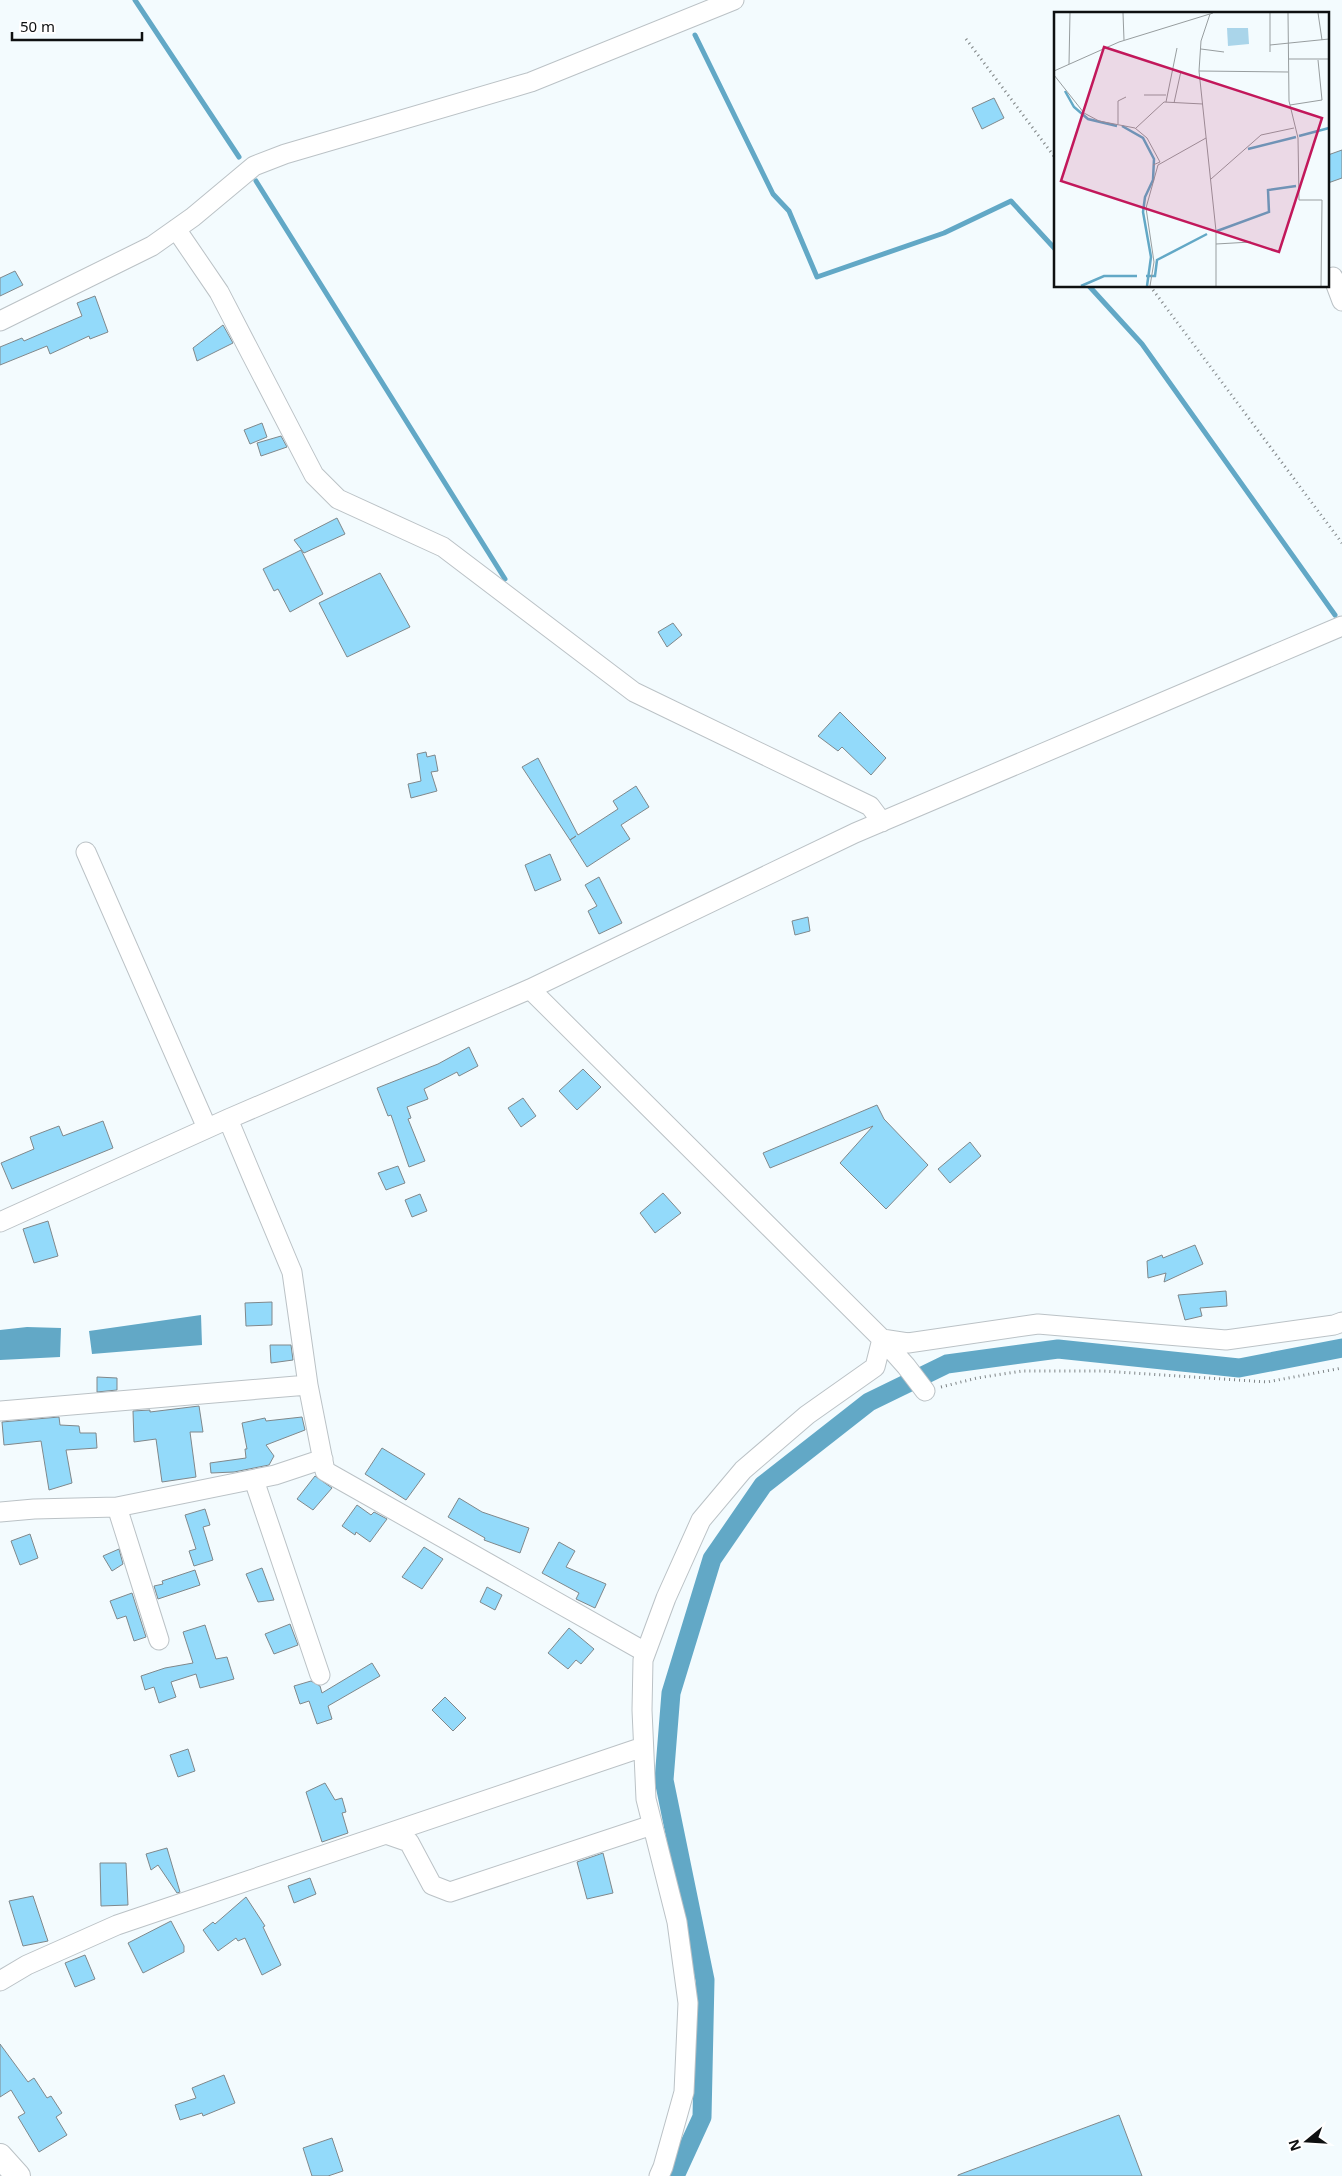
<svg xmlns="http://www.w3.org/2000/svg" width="1342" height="2176" viewBox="0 0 1342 2176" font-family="'Noto Sans',sans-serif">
<rect width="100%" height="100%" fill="#f3fbfe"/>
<!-- water -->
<path fill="#62a8c6" d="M201,1315L202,1345L92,1354L89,1331Z
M27,1327L61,1328L60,1357L0,1360V1330Z"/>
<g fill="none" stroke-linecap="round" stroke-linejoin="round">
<!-- stream -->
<path stroke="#62a8c6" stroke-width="5" d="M135,0L239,157
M695,35L773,194L789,211L817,277L944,233L1011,201L1056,250
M256,181L505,579
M1089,286L1142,344L1335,615"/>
<!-- canal -->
<path stroke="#62a8c6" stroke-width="19" d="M675,2176L702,2117L705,1980L664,1780L671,1693L712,1559L763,1485L869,1402L947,1364L1058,1349L1239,1368L1342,1348"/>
</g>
<!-- building -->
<path fill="#93dafa" stroke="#80888b" d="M994,98L1004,118L982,129L972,108Z
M1342,150V178L1328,183V155Z
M15,271L23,285L0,296V278Z
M95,296L108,332L90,339L89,336L50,354L47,346L0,365V347L22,338L24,341L82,316L77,303Z
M223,325L233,343L197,361L193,348Z
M262,423L267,437L250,444L244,430Z
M281,436L287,447L261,456L257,443Z
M337,518L345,534L304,553L294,540Z
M301,550L323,594L290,612L278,589L274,591L263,569Z
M380,573L410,627L347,657L319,603Z
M673,623L682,635L667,647L658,632Z
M840,712L886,758L871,775L842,747L838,751L818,736Z
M426,752L427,757L435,755L438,771L431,772L437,791L411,798L408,784L421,781L417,754Z
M538,758L578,835L618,809L613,801L636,786L649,807L621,825L630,839L587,867L570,840L576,836L570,840L522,767Z
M550,854L561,880L535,891L525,865Z
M599,877L622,923L599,934L588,911L597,906L585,885Z
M808,917L810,931L795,935L792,921Z
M469,1047L478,1066L459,1076L457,1072L424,1089L428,1099L407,1107L411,1118L408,1119L425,1161L409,1167L391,1115L388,1116L377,1088L438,1064Z
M583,1069L601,1087L577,1110L559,1091Z
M523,1098L536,1116L521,1127L508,1108Z
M877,1105L884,1119L928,1165L886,1209L840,1163L873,1126L770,1168L763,1153Z
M103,1121L113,1148L12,1189L1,1163L34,1149L30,1137L59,1126L63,1136Z
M970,1142L981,1156L950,1183L938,1169Z
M398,1166L405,1183L386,1190L378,1173Z
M663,1193L681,1213L655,1233L640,1213Z
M420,1194L427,1211L412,1217L405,1200Z
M48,1221L58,1256L34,1263L23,1229Z
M1195,1245L1203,1264L1164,1282L1166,1273L1148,1278L1147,1261L1162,1255L1163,1258Z
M1226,1291L1227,1306L1200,1308L1202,1316L1185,1320L1178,1295Z
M272,1302V1325L246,1326L245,1303Z
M270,1345H291L293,1360L271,1363Z
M97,1377L117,1378V1390L97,1392Z
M199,1406L203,1432H190L196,1477L162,1482L156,1439L134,1442L133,1411L150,1410V1412Z
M59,1417L60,1425L79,1426L80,1433H96L97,1448L66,1450L72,1483L49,1490L41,1441L4,1445L2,1422Z
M302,1417L305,1430L266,1445L274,1456L269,1465L234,1472L211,1473L210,1463L246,1458L245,1449H247L242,1423L265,1418L266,1421Z
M382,1448L425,1474L406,1500L365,1474Z
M315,1476L332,1488L313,1510L297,1499Z
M459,1498L482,1512L529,1528L520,1553L484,1540L485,1538L448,1517Z
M357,1505L371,1515L374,1512L387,1519L370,1542L356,1532L355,1535L342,1526Z
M205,1509L210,1525L203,1527L213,1560L194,1566L189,1551L196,1549L185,1515Z
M30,1534L38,1558L20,1565L11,1541Z
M559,1542L575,1551L566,1567L606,1584L595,1608L576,1599L579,1593L542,1573Z
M424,1547L443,1559L422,1589L402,1577Z
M119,1549L123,1564L112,1571L103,1556Z
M262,1568L274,1600L258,1602L246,1574Z
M195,1570L200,1585L158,1599L154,1586L163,1584L162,1581Z
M487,1587L502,1595L495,1610L480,1602Z
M132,1593L146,1637L134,1641L126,1616L117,1619L110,1601Z
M290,1624L298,1645L274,1654L265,1634Z
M205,1625L216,1659L227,1657L234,1679L200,1688L196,1674L171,1682L176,1697L159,1703L154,1687L145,1690L141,1676L165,1668L193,1663L183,1632Z
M569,1628L594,1649L581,1664L576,1660L568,1669L548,1653Z
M372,1663L380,1676L328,1706L332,1719L317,1724L309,1701L300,1704L294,1686L311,1681L320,1686L322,1693Z
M445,1697L466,1718L453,1731L432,1710Z
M188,1749L195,1771L178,1777L170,1755Z
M325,1783L335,1800L342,1798L346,1812L342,1813L348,1833L322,1842L306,1792Z
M167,1848L180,1892L177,1893L158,1865L151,1870L146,1854Z
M603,1853L613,1893L587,1899L577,1862Z
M100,1863H126L128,1905L101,1906Z
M310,1878L316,1894L294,1903L288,1886Z
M33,1896L48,1941L23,1946L9,1901Z
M246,1897L265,1926L263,1927L281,1965L262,1975L245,1938L238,1941L236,1938L218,1951L203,1930L213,1922L215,1924Z
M171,1921L184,1946V1952L143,1973L128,1943Z
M85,1955L95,1979L75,1987L65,1963Z
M0,2044L28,2082L34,2078L47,2098L51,2096L62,2113L56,2117L67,2135L39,2152L18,2117L25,2113L11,2090L0,2097Z
M224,2075L235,2103L203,2116L202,2113L180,2120L175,2105L196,2098L192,2088Z
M1119,2115L1142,2176H958V2175Z
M332,2138L343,2171L328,2176H312L303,2148Z"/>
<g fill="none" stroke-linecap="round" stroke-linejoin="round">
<defs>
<path id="minor" d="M176,229L219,292L314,475L338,499L443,547L634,692L870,806L882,822
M1333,277L1342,301
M0,321L152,246L193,217L254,166L285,154L531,82L734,0
M86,852L207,1128
M530,989L882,1339L908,1343L1038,1324L1226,1340L1334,1325L1342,1322
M228,1119L292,1272L308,1385L325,1471L645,1652
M0,1222L228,1119L530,989L855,833L1342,626
M882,1339L906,1366L925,1391
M0,1411L308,1385
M254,1480L320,1675
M117,1507L159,1640
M0,1512L34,1509L117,1507L275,1475L323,1459
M386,1834L409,1842L432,1885L450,1892L652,1825
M0,1981L27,1965L117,1925L643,1747
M659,2176L663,2167L684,2092L688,2003L677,1922L646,1799L642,1710L643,1660L666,1598L701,1520L743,1470L807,1415L875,1367L882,1339"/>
<path id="major" d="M0,2156L18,2176"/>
</defs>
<!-- minor casing -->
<use href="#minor" stroke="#bbc2c6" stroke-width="21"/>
<!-- major casing -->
<use href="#major" stroke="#bbc2c6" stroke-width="26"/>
<!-- path -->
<path stroke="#7e8385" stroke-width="3" stroke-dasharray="1 4" stroke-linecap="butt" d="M966,39L1056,159
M1150,286L1342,543
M941,1387L977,1378L1022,1371H1103L1267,1382L1342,1368"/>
<!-- minor -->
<use href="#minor" stroke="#fff" stroke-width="19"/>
<!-- major -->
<use href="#major" stroke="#fff" stroke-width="24"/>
</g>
<!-- overview -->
<g transform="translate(1054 12)">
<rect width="275" height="275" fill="#f3fbfe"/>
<path d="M173,16H194L195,32L174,34Z" fill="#aad5ea"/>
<path fill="none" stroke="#62a8c6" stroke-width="2.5" d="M11,79L20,95L34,107L63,114M68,114L89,126L100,147L99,168L91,185L89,200L97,245L93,274M245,124L275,116M194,137L242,125M163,219L215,200L214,178L242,174M92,264H101L103,248L153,222M27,274L50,264H83"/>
<path fill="none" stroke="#979d9f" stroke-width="1" d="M69,1L70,28M234,1L235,89L244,126L245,188H268L267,274M264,1L268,28M156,2L147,29L145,59L162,219V274M216,33L275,27M147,37L170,40M216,40V1M234,47H275M15,52L16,1M0,59L65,30L159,1M145,59L234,60M0,63L30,101L45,109L81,116L93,126L106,150L99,153M90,83H112M112,90L123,36M120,91L127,59M236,93L268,88L264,48M64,112V89L72,85M82,116L110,90L149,92M157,167L207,123L240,116M162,232L197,230M96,274L100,250L92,196L104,153L152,126"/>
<path fill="#c2185b" fill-opacity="0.15" stroke="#c2185b" stroke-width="2.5" d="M50,35L268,106L225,240L7,169Z"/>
<rect width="275" height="275" fill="none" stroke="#0e1011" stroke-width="2.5"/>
</g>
<!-- north arrow -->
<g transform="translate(1307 2141) rotate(252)" stroke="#ffffff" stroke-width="4" paint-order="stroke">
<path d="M0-4L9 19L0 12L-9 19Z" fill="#0e1011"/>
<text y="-8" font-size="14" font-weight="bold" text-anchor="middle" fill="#0e1011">N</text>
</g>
<!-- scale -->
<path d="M12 32v8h130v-8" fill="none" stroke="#0e1011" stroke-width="2.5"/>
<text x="20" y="32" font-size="15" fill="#0e1011" stroke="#ffffff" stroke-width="4" paint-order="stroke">50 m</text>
</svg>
